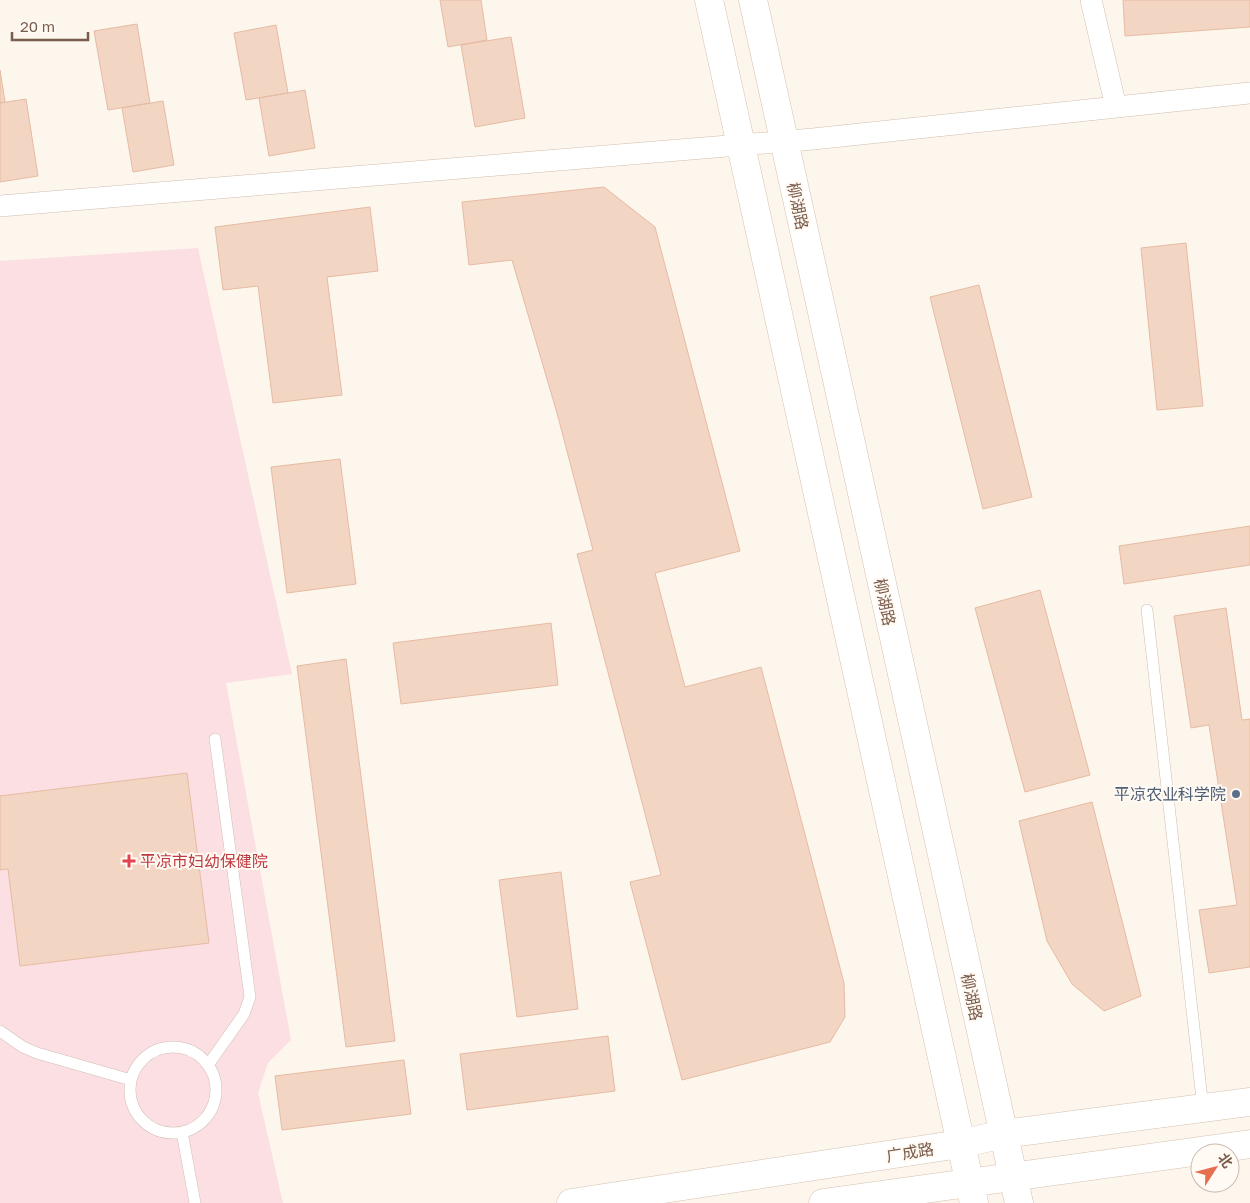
<svg xmlns="http://www.w3.org/2000/svg" width="1250" height="1203" viewBox="0 0 1250 1203" font-family="'Golos Text','Noto Sans SC',sans-serif">
<rect width="100%" height="100%" fill="#fdf6ec"/>
<!-- medical -->
<path fill="#fbdfe3" d="M198,248L292,674L226,683L291,1040L268,1063L258,1093L283,1203H0V261Z"/>
<!-- building -->
<path fill="#f3d5c3" stroke="#e6bba3" d="M440,0H481L487,40L448,47Z
M1123,0H1250V27L1125,36Z
M137,24L150,103L108,110L94,31Z
M276,25L288,93L246,100L234,33Z
M511,37L525,118L475,127L461,45Z
M0,70L5,102L0,103Z
M305,90L315,148L269,156L259,98Z
M26,99L38,176L0,182V103Z
M163,101L174,165L133,172L122,108Z
M604,187L655,227L740,551L655,573L685,687L761,667L844,983L845,1017L830,1042L682,1080L630,882L661,875L577,554L593,550L557,413L512,260L469,265L462,202Z
M370,207L378,271L327,277L342,395L273,403L258,286L223,290L215,227Z
M1186,243L1203,406L1157,410L1141,248Z
M979,285L1032,497L983,509L930,297Z
M340,459L356,584L287,593L271,467Z
M1250,526V565L1124,584L1119,546Z
M1040,590L1090,775L1025,792L975,608Z
M1226,608L1242,720L1250,719V967L1209,973L1199,910L1237,905L1209,725L1191,728L1174,616Z
M551,623L558,685L401,704L393,643Z
M346,659L395,1041L346,1047L297,666Z
M187,773L209,943L20,966L8,869L0,870V796Z
M1092,802L1141,996L1104,1011L1072,984L1047,941L1019,821Z
M561,872L578,1009L517,1017L499,880Z
M608,1036L615,1091L467,1110L460,1054Z
M404,1060L411,1114L282,1130L275,1076Z"/>
<g fill="none" stroke-linecap="round" stroke-linejoin="round">
<defs>
<path id="lane" d="M1147,610L1203,1108
M0,1031L23,1047L37,1053L131,1080
M130 1090a43 43 0 1 1 86 0a43 43 0 1 1-86 0Z
M208,1065L244,1014L250,997L215,739
M182,1132L195,1203"/>
<path id="street" d="M1091,0L1116,107
M0,206L813,139L1250,93"/>
<path id="secondary" d="M709,0L974,1203
M753,0L1019,1203
M571,1203L960,1144L1003,1134L1250,1102
M823,1203L1250,1144"/>
</defs>
<!-- lane casing -->
<use href="#lane" stroke="#d1beb0" stroke-width="12"/>
<!-- street casing -->
<use href="#street" stroke="#d1beb0" stroke-width="22"/>
<!-- secondary casing -->
<use href="#secondary" stroke="#d6c0b0" stroke-width="29"/>
<!-- lane -->
<use href="#lane" stroke="#fff" stroke-width="11"/>
<!-- street -->
<use href="#street" stroke="#fff" stroke-width="21"/>
<!-- secondary -->
<use href="#secondary" stroke="#fff" stroke-width="28"/>
</g>
<!-- markers -->
<circle fill="#5c6f8a" stroke="#fffaf3" stroke-width="2" cx="1236" cy="794" r="5"/>
<path fill="#e0444e" stroke="#fffaf3" stroke-width="2" d="M126.5 853.5h5v5h5v5h-5v5h-5v-5h-5v-5h5z"/>
<g text-anchor="middle" stroke-width="4" stroke-linejoin="round" paint-order="stroke">
<!-- street labels -->
<g font-size="16" fill="#7a5c4d" stroke="#fffaf3">
<text transform="translate(798 206) rotate(78)" y="6">柳湖路</text>
<text transform="translate(885 602) rotate(78)" y="6">柳湖路</text>
<text transform="translate(972 997) rotate(78)" y="6">柳湖路</text>
<text transform="translate(910 1152) rotate(-9)" y="6">广成路</text>
</g>
<!-- service labels -->
<g font-size="16" fill="#4e5e75" stroke="#fffaf3" text-anchor="end">
<text x="1226" y="800">平凉农业科学院</text>
</g>
<!-- health labels -->
<g font-size="16" fill="#be3a42" stroke="#fffaf3" text-anchor="start">
<text x="140" y="867">平凉市妇幼保健院</text>
</g>
</g>
<!-- north arrow -->
<g transform="translate(1215 1168) rotate(54)"><circle r="24" fill="#fffaf3" stroke="#cabbb1"/>
<path d="M0-4L9 19L0 12L-9 19Z" fill="#e76f51"/>
<text y="-8" font-size="14" font-weight="bold" text-anchor="middle" fill="#7a5c4d">北</text>
</g>
<!-- scale -->
<path d="M12 32v8h76v-8" fill="none" stroke="#7a5c4d" stroke-width="2.5"/>
<text x="20" y="32" font-size="15" fill="#7a5c4d" stroke="#fffaf3" stroke-width="4" paint-order="stroke">20 m</text>
</svg>
